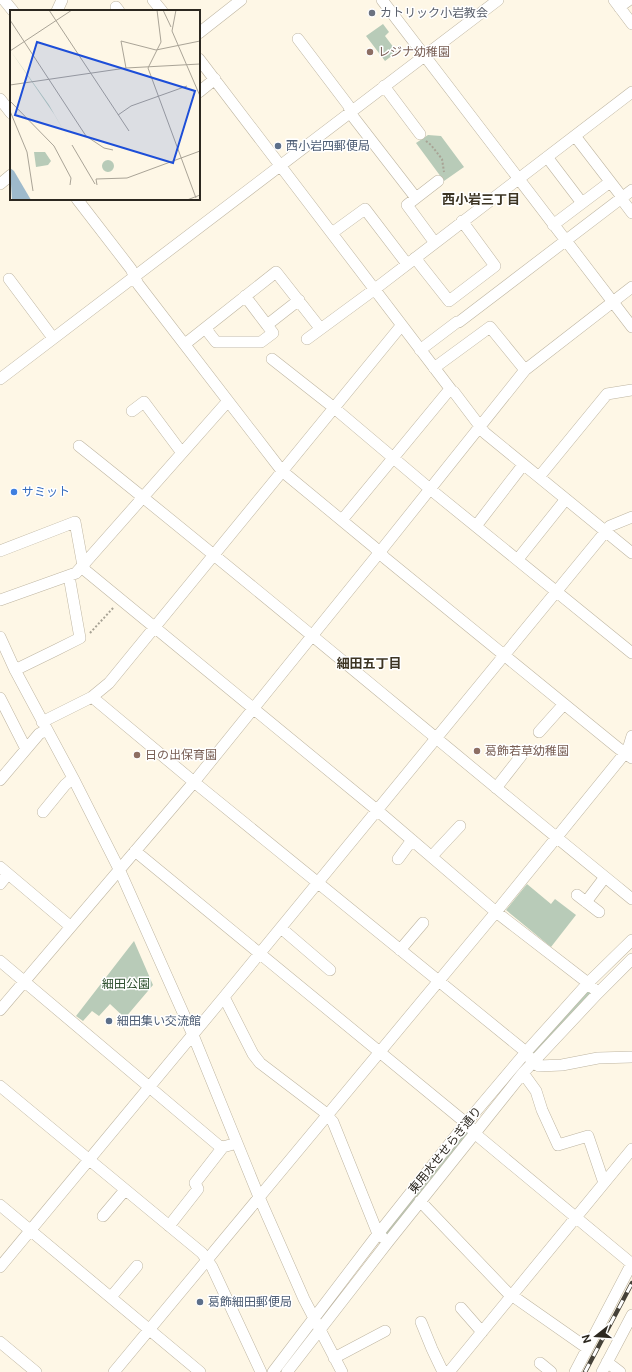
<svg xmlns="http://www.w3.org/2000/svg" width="632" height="1372" viewBox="0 0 632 1372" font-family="'Public Sans','Noto Sans JP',sans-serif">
<rect width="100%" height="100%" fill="#fef7e6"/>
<!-- green -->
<path fill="#b8cbb8" d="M383,24L389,32L385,36L397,52L385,61L366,36Z
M428,135L441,136L464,167L444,181L416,143Z
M527,884L551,904L555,899L576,915L551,947L506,910Z
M134,941L153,985L125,1018L110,1004L99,1016L92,1011L83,1021L76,1016Z
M588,985L595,992L532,1061L527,1053Z
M466,1125L474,1133L387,1240L379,1234Z"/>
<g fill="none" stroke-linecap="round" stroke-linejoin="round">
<defs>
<path id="minor" d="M4,0L13,11
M153,0L162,11
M382,0L632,327
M614,0L632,24
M116,7L119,11
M619,7L629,0
M57,11L62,0
M199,33L241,0
M298,39L348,105L354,118L416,198
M199,59L452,391L454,392L485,433L632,553
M384,86L420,134
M199,92L215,79
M0,99L11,113
M575,136L622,197L623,201L632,213
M547,157L582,203
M0,184L11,175
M77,199L131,269L138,284L282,471L374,547L385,558L618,748L632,758
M553,225L610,182
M332,233L365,209L407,264
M435,243L407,205L438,181
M415,258L449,301L495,266L462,221
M9,279L53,338
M245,296L267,325
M205,328L216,342H261L273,333L267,325L299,300
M307,339L375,289L632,92
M185,344L276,272L320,328
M420,350L457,322H459L632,190
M272,359L333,407L430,489L632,653
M434,368L490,327L525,370
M0,379L498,0
M132,411L144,402L182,453
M79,446C265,594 447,749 632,899
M539,477L607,394L632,390
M342,520L450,389
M476,526L523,465
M0,551L75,522L83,566L86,571L378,811L496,912L588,983L598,993
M518,559L566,499
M0,600L76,573L228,401
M0,637L15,670L73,778L119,869L193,1035L259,1197L304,1299L342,1372
M15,670L56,650L80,638L69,576
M92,697L194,782L526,1052L533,1063L539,1066L562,1065L598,1058L632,1057
M0,698L26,749
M42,722L92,697L109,683L401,326
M539,732L564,704
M0,780L39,734L46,730
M496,788L521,756
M43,812L65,785L73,778
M135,851L466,1123L479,1137L632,1264
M432,856L460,826
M398,859L412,840
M0,867L70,926
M0,884L8,874
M577,895L599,912
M586,902L605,877
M281,928L330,970
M400,950L423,923
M0,961L218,1145L223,1147L237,1143
M224,997L253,1054L260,1063L323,1111L333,1122L378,1234L382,1237
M0,1010L194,782L379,553L525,370L632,287
M523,1073L536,1091L542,1110L558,1145L588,1136L604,1183
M0,1086L202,1253L212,1267L261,1372
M420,1201L507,1292L587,1348
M0,1205L200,1372
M103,1216L125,1190
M169,1226L198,1189L195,1183L223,1147
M0,1267L224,997L606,531L610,526L632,517
M111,1297L137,1266
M461,1308L482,1332
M421,1322L432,1349L443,1372
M0,1342L36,1372
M334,1358L385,1331
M607,1362L620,1372
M540,1363L551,1372
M114,1372L496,912L625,753L629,746L632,736
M273,1372L378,1234L466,1123L526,1052L588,983L632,940
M287,1372L388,1242L523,1073L598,993L632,959
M449,1372L632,1149
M575,1372L632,1263
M602,1372L632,1315"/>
</defs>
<!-- minor casing -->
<use href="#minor" stroke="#beb5a1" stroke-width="12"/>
<!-- path -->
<path stroke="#a8a395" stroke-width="2" stroke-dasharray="2 2" stroke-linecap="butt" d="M426,141L431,145L442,159L444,172
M90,633L114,607"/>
<!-- minor -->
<use href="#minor" stroke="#fff" stroke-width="11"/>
<defs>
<path id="rail" d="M585,1372L632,1283"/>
</defs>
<!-- rail casing -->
<use href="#rail" stroke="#454138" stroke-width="4.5"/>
<!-- rail -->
<use href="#rail" stroke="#fff" stroke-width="3" stroke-dasharray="9" stroke-linecap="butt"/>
</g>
<!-- markers -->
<circle fill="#6b7280" stroke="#fff" stroke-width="1.5" cx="372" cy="13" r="4"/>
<g fill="#8d6e63" stroke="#fff" stroke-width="1.5">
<circle cx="370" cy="52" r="4"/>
<circle cx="477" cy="751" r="4"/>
<circle cx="137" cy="755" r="4"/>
</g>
<g fill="#5c6f8a" stroke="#fff" stroke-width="1.5">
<circle cx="278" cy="146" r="4"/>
<circle cx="109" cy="1021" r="4"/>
<circle cx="200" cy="1302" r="4"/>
</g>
<circle fill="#3f7fe0" stroke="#fff" stroke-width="1.5" cx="14" cy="492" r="4"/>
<g text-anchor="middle" stroke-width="3" stroke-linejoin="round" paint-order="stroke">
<!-- worship labels -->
<g font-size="12" fill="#5b616d" stroke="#fff" text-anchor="start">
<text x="380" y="17">カトリック小岩教会</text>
</g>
<!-- education labels -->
<g font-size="12" fill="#785e54" stroke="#fff" text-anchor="start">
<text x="378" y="56">レジナ幼稚園</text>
<text x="485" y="755">葛飾若草幼稚園</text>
<text x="145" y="759">日の出保育園</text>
</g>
<!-- service labels -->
<g font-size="12" fill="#4e5e75" stroke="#fff" text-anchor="start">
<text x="286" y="150">西小岩四郵便局</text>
<text x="117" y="1025">細田集い交流館</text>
<text x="208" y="1306">葛飾細田郵便局</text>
</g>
<!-- shop labels -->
<g font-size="12" fill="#366cbe" stroke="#fff" text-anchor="start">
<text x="22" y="496">サミット</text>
</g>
<!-- park labels -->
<g font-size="12" fill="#2b4e2c" stroke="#fff">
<text x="126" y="988">細田公園</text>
</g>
<!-- street labels -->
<g font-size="12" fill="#2c2820" stroke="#fff">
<text transform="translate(445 1150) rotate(-51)" y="4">東用水せせらぎ通り</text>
</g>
<!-- neighbourhood labels -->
<g font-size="13" font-weight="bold" fill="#3c3423" stroke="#fff">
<text x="481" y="204">西小岩三丁目</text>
<text x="369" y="668">細田五丁目</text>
</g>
</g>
<!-- overview -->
<g transform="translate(10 10)">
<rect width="190" height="190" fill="#fef7e6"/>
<path d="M0,40L39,95L62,135L44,104ZM24,142H35L41,151L38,155L26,157ZM92 156a6 6 0 1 1 12 0a6 6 0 1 1-12 0Z" fill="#b8cbb8"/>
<path d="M0,158L4,161L21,190H2Z" fill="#9ebacc"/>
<path fill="none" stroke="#aaa497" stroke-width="1" d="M39,0L119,121M147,0L151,32L138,58L186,188M153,0L161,17M166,0L162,21L190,86M0,10L76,126L94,138L103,140M0,41L62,0M116,58L111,31L146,40L190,31M0,75L116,58L190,54M0,91L44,136L61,168L60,175M0,101L17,142L23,181M108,105L121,96L177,76M62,135L85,174M87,175L86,169L117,168L190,141M177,190L190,185"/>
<path fill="#1d4ed8" fill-opacity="0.15" stroke="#1d4ed8" stroke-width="2" d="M27,32L185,81L163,153L5,105Z"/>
<rect width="190" height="190" fill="none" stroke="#2c2820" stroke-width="2"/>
</g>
<!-- north arrow -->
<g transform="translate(596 1336) rotate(253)" stroke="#ffffff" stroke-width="3" paint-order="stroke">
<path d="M0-3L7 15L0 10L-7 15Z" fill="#2c2820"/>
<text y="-6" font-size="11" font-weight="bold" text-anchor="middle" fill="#2c2820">N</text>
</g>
</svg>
